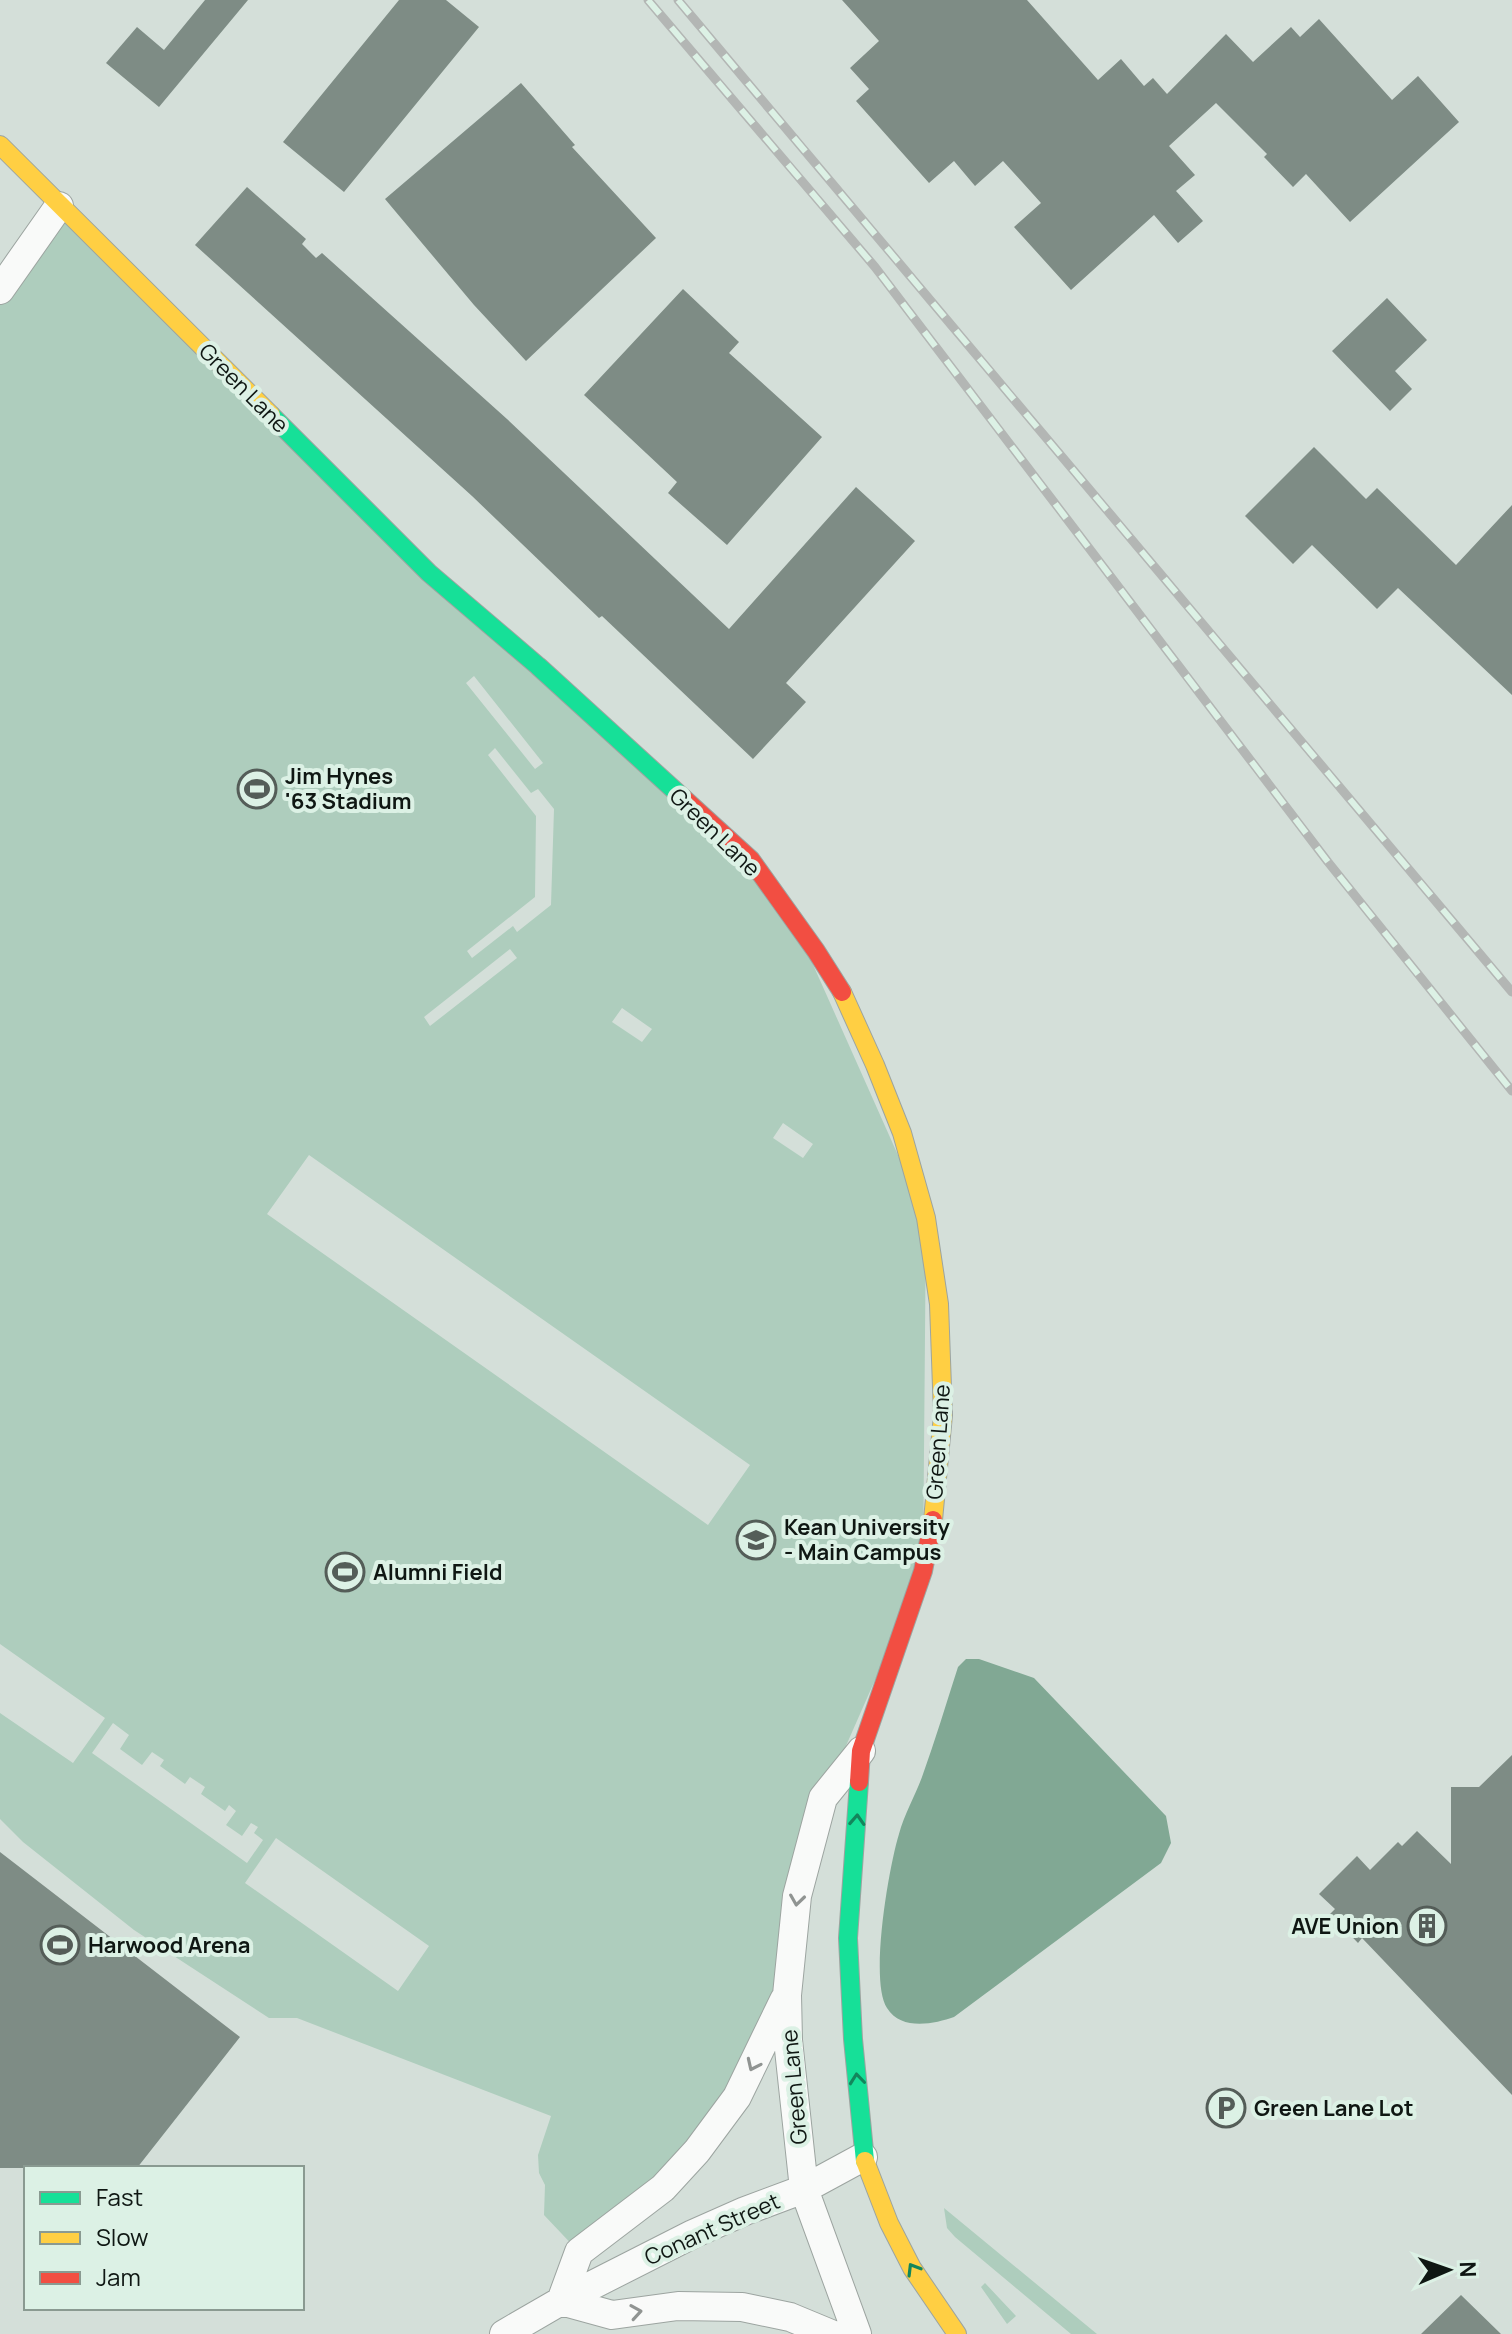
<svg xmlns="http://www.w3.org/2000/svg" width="1512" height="2334" viewBox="0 0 1512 2334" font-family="Manrope,sans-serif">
<rect width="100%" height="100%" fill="#d4dfd9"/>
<!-- green -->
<path fill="#aecdbd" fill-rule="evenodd" d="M59,206L790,913L926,1218L923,1571L823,1798L787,1995L737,2097L579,2252L544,2215L545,2185L539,2173L538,2155L551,2116L297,2018H269L134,1930L23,1842L0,1819V1713L73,1763L105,1718L0,1644V290ZM474,676L543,763L535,769L466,683ZM495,748L531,793L538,789L554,809L551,905L517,932L513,926L472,958L467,951L535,897L536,816L488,755ZM510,949L517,958L430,1026L424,1017ZM622,1008L652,1029L642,1042L612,1022ZM783,1123L813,1144L803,1158L773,1138ZM309,1155L750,1465L708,1525L267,1214ZM113,1723L129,1735L120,1749L142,1765L152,1752L164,1760L160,1766L185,1784L190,1777L205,1787L201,1794L225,1811L229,1805L236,1811L226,1825L242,1836L251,1823L258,1827L254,1833L263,1840L247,1863L92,1753ZM276,1838L429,1946L398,1991L245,1883Z
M944,2208L1097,2334H1071L955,2237L947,2228Z
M985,2283L1016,2316L1007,2324L981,2287Z"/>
<!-- water -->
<path fill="#81a894" d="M966,1659H979L1034,1678L1166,1816L1171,1843L1161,1863L954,2017C934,2024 901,2031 887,2008C869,1981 889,1866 899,1834C904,1815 915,1796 922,1777C935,1741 946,1704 958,1667Z"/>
<!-- building -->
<path fill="#7e8c85" d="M205,0H248L159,107L106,63L137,27L164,50Z
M399,0H446L479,27L344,192L283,142Z
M842,0H1027L1098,80L1121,59L1144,86L1153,78L1167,94L1226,34L1253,62L1291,27L1300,37L1319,19L1392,100L1418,76L1459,122L1350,222L1306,174L1293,187L1264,157L1267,154L1216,103L1169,146L1195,175L1176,191L1203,221L1178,243L1154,215L1071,290L1014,227L1041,203L1003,161L975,186L954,161L929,183L856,101L869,89L850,68L879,41Z
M521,83L575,145L572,147L656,238L526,361L474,305L385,199Z
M247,187L306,239L302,244L316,258L322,253L507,419L729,629L856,487L915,541L786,683L806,702L753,759L602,616L599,618L472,496L195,245Z
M683,289L739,342L729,353L822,437L727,545L668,493L677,482L584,395Z
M1387,298L1427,340L1395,371L1412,389L1390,411L1332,351Z
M1314,447L1366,499L1377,488L1456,565L1512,505V695L1398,588L1377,609L1312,545L1293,564L1245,516Z
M1512,1755V2095L1362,1938L1358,1943L1330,1914L1335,1909L1319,1894L1357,1856L1370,1870L1398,1842L1402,1846L1417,1831L1451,1864V1787H1479Z
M0,1852L240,2037L137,2168H0Z
M1461,2295L1501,2334H1421Z"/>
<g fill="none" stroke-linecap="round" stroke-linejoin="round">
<defs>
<path id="street" d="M0,290L59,206
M561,2301L579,2252L663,2188L697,2151L737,2097L784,2000
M561,2301L612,2315L678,2306L742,2307L790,2317L831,2334
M504,2334L561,2301L693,2234L745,2211L804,2189L863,2157
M857,2334L804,2189L788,2040L787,1995L797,1896L823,1798L861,1751"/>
<path id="fast" d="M271,415L429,573L538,666L683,798
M859,1782L848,1938L853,2039L865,2161"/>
<path id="slow" d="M0,145L271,415
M842,992L875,1065L902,1133L926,1218L939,1304L943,1415L933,1520
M865,2161L889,2223L912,2268L957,2334"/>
<path id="jam" d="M683,798L751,860L816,951L842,992
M859,1782L861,1751L923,1571L933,1520"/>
</defs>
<!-- street casing -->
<use href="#street" stroke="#9ca4a0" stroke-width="30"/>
<!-- fast casing -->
<use href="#fast" stroke="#9ca4a0" stroke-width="20"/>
<!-- slow casing -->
<use href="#slow" stroke="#9ca4a0" stroke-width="20"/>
<!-- jam casing -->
<use href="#jam" stroke="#9ca4a0" stroke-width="20"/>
<!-- street -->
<use href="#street" stroke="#f9faf9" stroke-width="28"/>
<!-- fast -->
<use href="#fast" stroke="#16e098" stroke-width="18"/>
<!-- slow -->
<use href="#slow" stroke="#ffcf43" stroke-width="18"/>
<!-- jam -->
<use href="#jam" stroke="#f24e42" stroke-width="18"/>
<defs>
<path id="rail" d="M648,0L875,267L1328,862L1512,1091
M678,0L1512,992"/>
</defs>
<!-- rail casing -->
<use href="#rail" stroke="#b3b6b4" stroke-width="9"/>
<!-- rail -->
<use href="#rail" stroke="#dcf1e5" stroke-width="6" stroke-dasharray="18" stroke-linecap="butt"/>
</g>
<!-- one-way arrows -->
<defs><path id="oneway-chevron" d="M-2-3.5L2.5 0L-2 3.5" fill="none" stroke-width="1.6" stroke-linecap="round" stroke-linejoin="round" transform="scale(2)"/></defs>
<g stroke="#13865c">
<use href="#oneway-chevron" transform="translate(857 1820) rotate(-87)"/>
<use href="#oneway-chevron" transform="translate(857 2079) rotate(-96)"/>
<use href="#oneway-chevron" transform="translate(913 2269) rotate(-121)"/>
</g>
<g stroke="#909492">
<use href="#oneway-chevron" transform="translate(797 1900) rotate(98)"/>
<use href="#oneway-chevron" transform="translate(753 2065) rotate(115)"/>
<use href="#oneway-chevron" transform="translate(636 2312) rotate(-9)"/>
</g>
<!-- icons -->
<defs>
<symbol id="stadium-ring" viewBox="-11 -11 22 22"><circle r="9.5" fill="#dcf1e5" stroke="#545d58" stroke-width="1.5"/><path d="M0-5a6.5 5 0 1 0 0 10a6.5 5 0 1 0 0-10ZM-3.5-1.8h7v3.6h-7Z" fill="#545d58"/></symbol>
<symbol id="university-ring" viewBox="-11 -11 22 22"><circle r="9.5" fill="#dcf1e5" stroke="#545d58" stroke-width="1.5"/><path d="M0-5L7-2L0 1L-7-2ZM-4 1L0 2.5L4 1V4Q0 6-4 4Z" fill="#545d58"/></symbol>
<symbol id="building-ring" viewBox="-11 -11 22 22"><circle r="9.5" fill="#dcf1e5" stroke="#545d58" stroke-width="1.5"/><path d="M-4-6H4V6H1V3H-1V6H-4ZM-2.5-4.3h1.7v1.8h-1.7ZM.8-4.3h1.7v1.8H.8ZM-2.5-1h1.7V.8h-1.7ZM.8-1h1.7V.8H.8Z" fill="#545d58"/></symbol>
<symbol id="parking-ring" viewBox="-11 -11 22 22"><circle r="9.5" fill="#dcf1e5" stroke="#545d58" stroke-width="1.5"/><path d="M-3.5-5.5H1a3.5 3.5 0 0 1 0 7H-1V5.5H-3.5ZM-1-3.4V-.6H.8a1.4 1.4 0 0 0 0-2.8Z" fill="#545d58"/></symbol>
</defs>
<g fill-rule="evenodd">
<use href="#stadium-ring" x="235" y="767" width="44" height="44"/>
<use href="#university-ring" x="734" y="1518" width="44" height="44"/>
<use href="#stadium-ring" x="323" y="1550" width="44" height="44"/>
<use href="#building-ring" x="1405" y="1904" width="44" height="44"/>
<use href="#stadium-ring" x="38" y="1923" width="44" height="44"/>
<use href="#parking-ring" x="1204" y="2086" width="44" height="44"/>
</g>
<g text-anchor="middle" stroke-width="8" stroke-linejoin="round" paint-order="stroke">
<!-- street labels -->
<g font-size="22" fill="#0f1713" stroke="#dcf1e5">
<text transform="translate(244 388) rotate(45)" y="8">Green Lane</text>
<text transform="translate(715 832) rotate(44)" y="8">Green Lane</text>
<text transform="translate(938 1442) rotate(-86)" y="8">Green Lane</text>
<text transform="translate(794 2087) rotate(-95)" y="8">Green Lane</text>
<text transform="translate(712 2229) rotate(-24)" y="8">Conant Street</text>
</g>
<!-- poi labels -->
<g font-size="22" font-weight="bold" fill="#0f1713" stroke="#dcf1e5" text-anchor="start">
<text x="285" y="784">Jim Hynes<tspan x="285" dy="25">'63 Stadium</tspan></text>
<text x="784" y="1535">Kean University<tspan x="784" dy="25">- Main Campus</tspan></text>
<text x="373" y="1580">Alumni Field</text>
<text x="1399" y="1934" text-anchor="end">AVE Union</text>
<text x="88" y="1953">Harwood Arena</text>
<text x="1254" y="2116">Green Lane Lot</text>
</g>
</g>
<!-- legend -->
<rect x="24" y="2166" width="280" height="144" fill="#dcf1e5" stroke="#8a9a91" stroke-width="2"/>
<rect x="40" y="2192" width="40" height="12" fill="#16e098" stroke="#8a9a91" stroke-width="2"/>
<text x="96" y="2206" font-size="24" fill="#0f1713">Fast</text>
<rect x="40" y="2232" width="40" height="12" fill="#ffcf43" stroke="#8a9a91" stroke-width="2"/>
<text x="96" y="2246" font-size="24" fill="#0f1713">Slow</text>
<rect x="40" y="2272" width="40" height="12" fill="#f24e42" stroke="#8a9a91" stroke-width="2"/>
<text x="96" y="2286" font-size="24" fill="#0f1713">Jam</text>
<!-- north arrow -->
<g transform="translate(1448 2270) rotate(88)" stroke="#dcf1e5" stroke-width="6" paint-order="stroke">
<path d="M0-6L14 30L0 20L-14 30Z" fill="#0f1713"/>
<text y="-12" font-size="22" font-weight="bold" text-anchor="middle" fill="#0f1713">N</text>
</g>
</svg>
